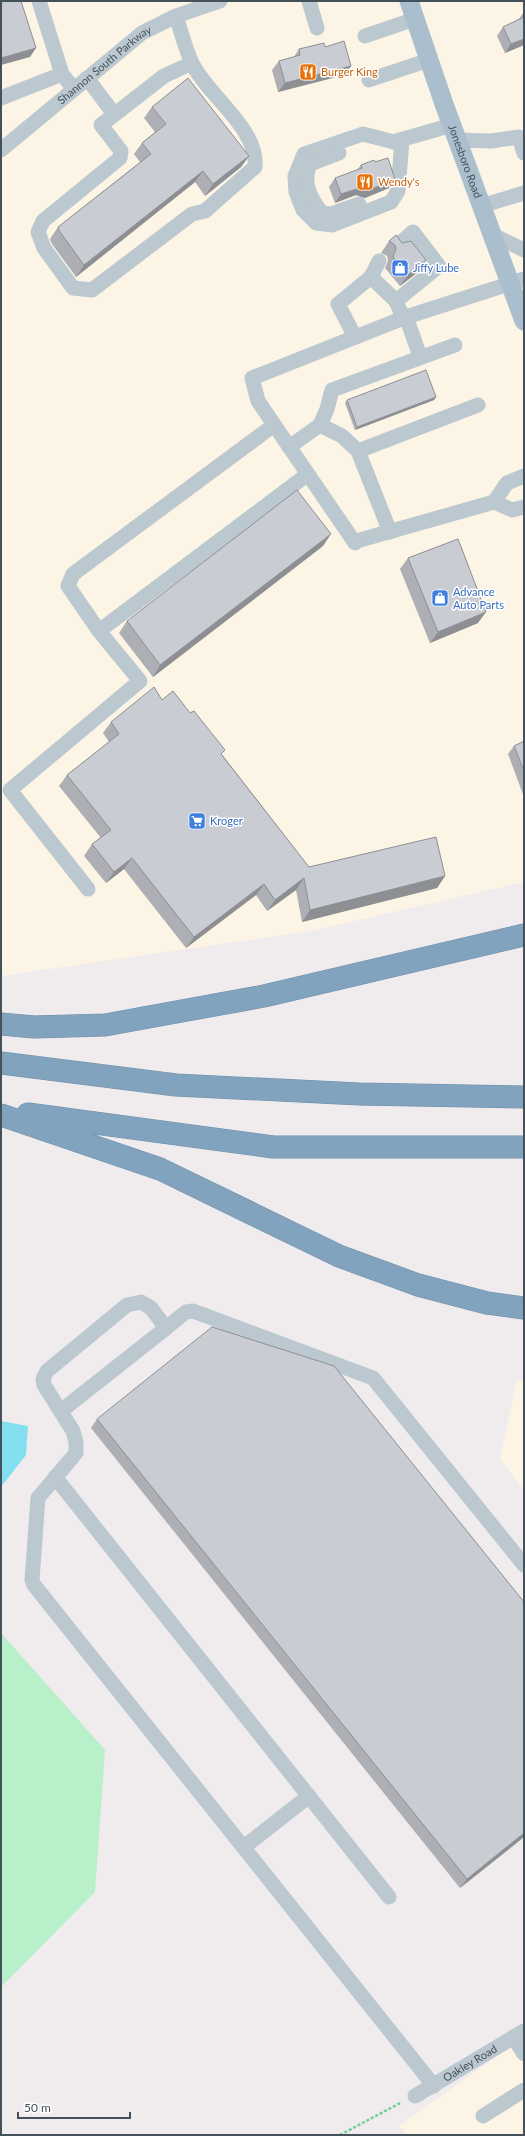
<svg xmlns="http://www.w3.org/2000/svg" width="525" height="2136" viewBox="0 0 525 2136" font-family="Lato,sans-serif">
<rect width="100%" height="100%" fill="#f0eced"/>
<!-- commercial -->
<path fill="#fcf4e4" d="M1,1H524V882L311,931L1,976Z
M517,1380L524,1381V1490L500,1459Z
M524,2037V2135H408L399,2126Z"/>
<!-- green -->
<path fill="#b8f0ca" d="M1,1633L105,1750L95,1892L1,1987Z"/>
<!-- water -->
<path fill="#83dfef" d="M1,1421L28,1426L26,1455L1,1487Z"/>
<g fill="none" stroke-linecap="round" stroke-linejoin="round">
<defs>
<path id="highway" d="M1,1024L34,1027L105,1025L264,996L524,935
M1,1063L176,1085L359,1094L524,1097
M28,1114L273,1147H524
M1,1115L160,1169L339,1256L418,1285L487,1303L524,1308"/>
</defs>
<!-- highway casing -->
<use href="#highway" stroke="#6d8eaa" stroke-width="23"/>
<!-- path -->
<path stroke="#6fcf9a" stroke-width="2.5" stroke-dasharray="3 2" stroke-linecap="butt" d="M340,2135L402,2102"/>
<!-- minor -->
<g stroke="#bcc8d0" stroke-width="15">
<path d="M39,1L62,74L74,89"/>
<path d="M309,1L317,28"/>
<path d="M176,16C181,31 185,48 192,63C207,95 259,129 255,167L205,211L192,214L92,290L73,288L44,248L38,232L43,221L120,158L121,151L101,125L164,76L192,63"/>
<path d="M365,36L415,19"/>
<path d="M87,78L114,114"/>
<path d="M369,80L429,60"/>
<path d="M1,98L62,74"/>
<path d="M457,140L491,141L519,137L524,153"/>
<path d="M393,142L452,125"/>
<path d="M394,142L363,134L304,154L295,176L296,192L303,210L316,223L332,225L391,202L398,191L402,140"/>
<path id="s1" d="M1,150L142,33L176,16L220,1"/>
<path d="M339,153L310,164C302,182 310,198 322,213L331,214L359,204"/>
<path d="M481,206L524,193"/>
<path d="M491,234L524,250"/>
<path d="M397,246L413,232L439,266L396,301L403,318"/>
<path d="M371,277L379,261"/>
<path d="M406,317L420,356"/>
<path d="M355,337L338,304L371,277L396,301"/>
<path d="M320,425L342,436L358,451"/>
<path d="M289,447L320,425L327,409L332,390L455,345"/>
<path d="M494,502L507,483L524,476"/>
<path d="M390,532L358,451L478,405"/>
<path d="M360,540L494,502L512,510L524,507"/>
<path d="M355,543L258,401L252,378L406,317L524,279"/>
<path d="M99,631L68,586L73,574L274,425"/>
<path d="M88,889L10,790L140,681L99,631L308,474"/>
<path d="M61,1411L166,1328"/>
<path d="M55,1477L389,1897"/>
<path d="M244,1847L309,1796"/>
<path d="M513,2037L524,2054"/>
<path d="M434,2086L34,1585L32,1580L38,1498L76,1453V1442L73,1431L44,1385L43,1379L47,1371L127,1305L141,1302L151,1308L166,1328L186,1312L193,1311L373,1378L524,1565"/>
<path id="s2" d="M415,2096L524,2031"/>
<path d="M483,2116L524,2090"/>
</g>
<!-- major -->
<path stroke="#abbecd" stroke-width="19" id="s3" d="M409,1L444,104L524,321"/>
<!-- highway -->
<use href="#highway" stroke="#82a3be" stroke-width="22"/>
</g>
<!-- wall -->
<path fill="#adafb5" d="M523,13H524V45L505,53L497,36L503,27L519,19Z
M325,47L351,66L344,75L278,92L272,70L279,61L294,57L299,49Z
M152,107L249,156L241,167L205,196L195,182L76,277L52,244L50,239L58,227L140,162L134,154L142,143L155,132L144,118Z
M361,165L389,188L365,198L356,195L335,203L329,187L335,178L357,170Z
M389,241L402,243L426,260L418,272L400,286L385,268L388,261L387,256L381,253Z
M436,397L434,400L355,430L345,403L347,400Z
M323,546L153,677L119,633L127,621Z
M408,558L478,623L430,643L400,569Z
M162,700L190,713L309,867L445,876L437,888L302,922L296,890L267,911L256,895L186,948L124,869L106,883L84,856L92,844L101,838L59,786L67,775L109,742L103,733L111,722Z
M524,741V797L508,754L514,746Z
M97,1419L524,1837L460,1888L91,1428Z"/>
<!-- shaded-wall -->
<path fill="#8d8f93" d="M524,39V45L505,53L511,44Z
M36,48L30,57L1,65V58Z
M351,66L344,75L278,92L285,83Z
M249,156L241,167L205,196L213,184Z
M203,171L195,182L76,277L84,265Z
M395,179L389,188L365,198L356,195L335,203L341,194L363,187Z
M426,260L418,272L400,286L408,275Z
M436,397L434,400L355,430L357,427Z
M331,534L323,546L153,677L160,665Z
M486,612L478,623L430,643L438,632Z
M132,858L124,869L106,883L114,872Z
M445,876L437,888L302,922L310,910Z
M304,878L296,890L267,911L275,900Z
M264,884L256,895L186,948L194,937Z
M524,1833V1837L460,1888L467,1879Z"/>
<!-- building -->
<path fill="#c9ccd2" stroke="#8d8f93" d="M1,1H21L36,48L1,58Z
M524,17V39L511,44L503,27Z
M344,41L351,66L285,83L279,61L300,55L299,49L324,43L325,47Z
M188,78L249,156L213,184L203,171L84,265L60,232L58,227L151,154L142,143L166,124L152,107Z
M388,158L395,179L372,189L363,187L341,194L335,178L362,168L361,165L374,160L375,162Z
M396,235L402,243L411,241L426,260L408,275L393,257L396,249L395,245L389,241Z
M426,370L436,397L357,427L347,400Z
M297,490L331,534L160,665L127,621Z
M458,539L486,612L438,632L408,558Z
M154,687L162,700L173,691L190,713L194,711L225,750L221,754L309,867L436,837L445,876L310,910L304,878L275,900L264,884L194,937L132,858L114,872L92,844L111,830L67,775L119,734L111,722Z
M524,741V771L514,746Z
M212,1327L334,1366L524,1602V1833L467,1879L97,1419Z"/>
<!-- icons -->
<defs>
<symbol id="restaurant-square" viewBox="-11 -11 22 22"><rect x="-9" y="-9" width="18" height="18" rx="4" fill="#e8710a" stroke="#fff"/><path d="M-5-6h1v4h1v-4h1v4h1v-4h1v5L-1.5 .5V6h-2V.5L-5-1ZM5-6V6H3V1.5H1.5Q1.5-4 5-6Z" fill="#fff"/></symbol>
<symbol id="shop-square" viewBox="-11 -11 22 22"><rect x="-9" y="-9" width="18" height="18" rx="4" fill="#3f7fe0" stroke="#fff"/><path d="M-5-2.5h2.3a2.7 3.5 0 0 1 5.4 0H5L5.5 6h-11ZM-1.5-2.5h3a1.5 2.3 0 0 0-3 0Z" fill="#fff"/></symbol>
<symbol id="supermarket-square" viewBox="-11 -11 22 22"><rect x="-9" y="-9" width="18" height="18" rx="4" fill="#3f7fe0" stroke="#fff"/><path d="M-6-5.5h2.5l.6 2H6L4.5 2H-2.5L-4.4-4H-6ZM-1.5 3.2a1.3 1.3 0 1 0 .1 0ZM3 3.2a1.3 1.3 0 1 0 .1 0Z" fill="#fff"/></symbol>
</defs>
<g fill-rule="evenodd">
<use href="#restaurant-square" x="298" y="62" width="20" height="20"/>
<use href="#restaurant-square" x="355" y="172" width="20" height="20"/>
<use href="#shop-square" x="390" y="258" width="20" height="20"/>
<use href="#shop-square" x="430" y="588" width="20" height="20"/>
<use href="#supermarket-square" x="187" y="811" width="20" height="20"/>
</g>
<g text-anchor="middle" stroke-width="3" stroke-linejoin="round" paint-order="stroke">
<!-- street labels -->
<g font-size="11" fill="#44515b" stroke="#fff">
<text dy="4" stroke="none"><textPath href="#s1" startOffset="134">Shannon South Parkway</textPath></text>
<text dy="4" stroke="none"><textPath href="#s3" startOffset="170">Jonesboro Road</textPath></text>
<text dy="4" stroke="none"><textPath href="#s2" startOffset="64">Oakley Road</textPath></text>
</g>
<!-- food labels -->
<g font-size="11" fill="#c56008" stroke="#fff" text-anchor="start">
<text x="321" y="76">Burger King</text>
<text x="378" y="186">Wendy's</text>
</g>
<!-- shop labels -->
<g font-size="11" fill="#366cbe" stroke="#fff" text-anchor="start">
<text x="413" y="272">Jiffy Lube</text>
<text x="453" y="596">Advance<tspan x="453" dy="13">Auto Parts</tspan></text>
<text x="210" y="825">Kroger</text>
</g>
</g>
<!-- border -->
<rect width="525" height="2136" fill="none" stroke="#44515b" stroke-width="4"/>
<!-- scale -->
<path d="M18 2112v6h112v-6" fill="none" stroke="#44515b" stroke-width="2"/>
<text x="24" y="2112" font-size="12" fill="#44515b" stroke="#ffffff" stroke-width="3" paint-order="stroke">50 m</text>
</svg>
